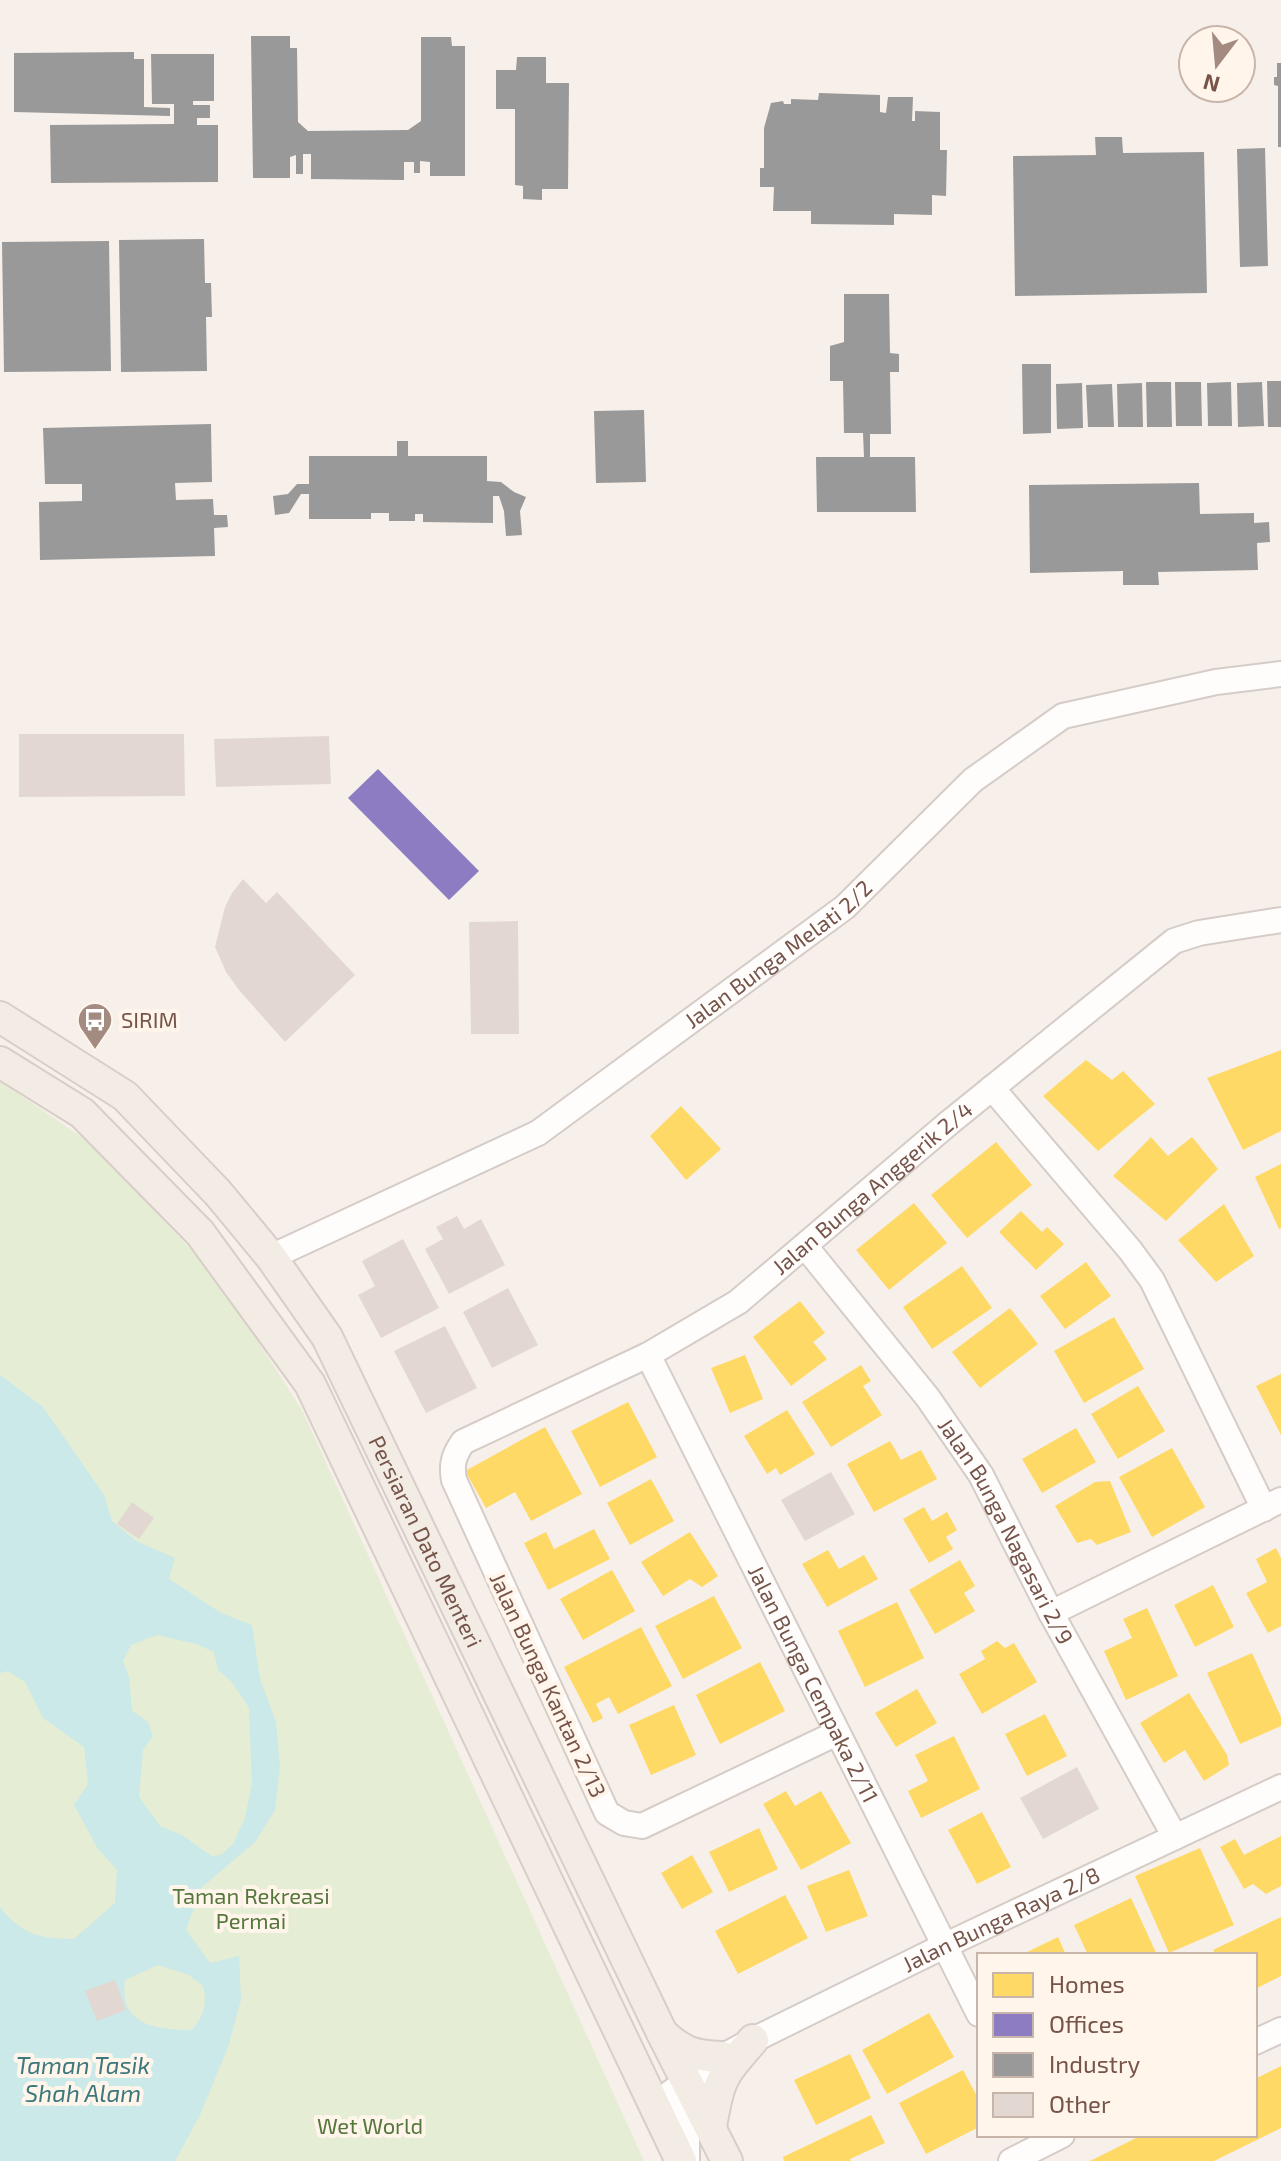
<svg xmlns="http://www.w3.org/2000/svg" width="1281" height="2161" viewBox="0 0 1281 2161" font-family="'Exo 2',sans-serif">
<rect width="100%" height="100%" fill="#f7f0ea"/>
<!-- green -->
<path fill="#e5edd4" d="M0,1081L93,1145L197,1256L247,1324L303,1412L644,2161H0Z"/>
<!-- water -->
<path fill="#cae9e8" fill-rule="evenodd" d="M0,1375L43,1407L104,1495L112,1521L136,1541L175,1558L169,1579L221,1613L252,1625L260,1679L276,1722L280,1767L275,1810L255,1842L201,1888L186,1930L210,1963L239,1956L241,2000L228,2047L200,2115L175,2161H0V1907C23,1936 39,1938 74,1939L115,1903L117,1870L98,1849L74,1805L88,1784L84,1747L43,1718L25,1682L8,1671L0,1673ZM157,1635L196,1644L214,1652L218,1670L232,1682L249,1708L252,1784L245,1818L233,1844L222,1854L213,1857L182,1835L160,1826L139,1797L143,1750L153,1736L148,1722L132,1711L129,1677L123,1661L131,1645ZM158,1965L189,1975L203,1986C208,2004 203,2016 192,2030C156,2030 118,2025 125,1980Z"/>
<!-- homes -->
<path fill="#ffd966" d="M1281,1050V1131L1243,1150L1207,1078Z
M1086,1060L1112,1080L1123,1071L1155,1104L1098,1151L1043,1096Z
M681,1106L721,1149L686,1180L650,1136Z
M1151,1137L1168,1156L1192,1137L1218,1169L1166,1221L1113,1176Z
M996,1142L1032,1185L967,1238L931,1195Z
M1281,1164V1228L1279,1229L1255,1177Z
M914,1203L947,1243L889,1290L856,1250Z
M1224,1204L1254,1256L1216,1282L1178,1240Z
M1021,1211L1042,1232L1047,1227L1064,1244L1036,1270L999,1232Z
M1086,1262L1111,1296L1065,1329L1040,1296Z
M962,1266L992,1308L932,1349L903,1307Z
M800,1301L825,1333L813,1342L827,1359L791,1386L753,1337Z
M1010,1308L1038,1344L980,1388L952,1352Z
M1114,1317L1144,1369L1084,1403L1054,1351Z
M745,1355L763,1399L730,1413L711,1368Z
M861,1365L871,1381L863,1386L882,1415L831,1447L802,1402Z
M1281,1374V1435L1256,1386Z
M1138,1386L1165,1431L1118,1459L1091,1414Z
M628,1402L657,1457L600,1487L571,1431Z
M787,1410L815,1454L780,1475L776,1468L767,1474L744,1436Z
M545,1427L582,1494L531,1521L515,1492L486,1508L465,1471Z
M1076,1428L1096,1462L1042,1493L1022,1459Z
M890,1441L901,1460L921,1450L937,1479L874,1512L847,1464Z
M1172,1448L1205,1507L1152,1537L1119,1477Z
M651,1479L674,1521L630,1545L607,1503Z
M1110,1481L1131,1532L1097,1545L1091,1539L1077,1543L1055,1506L1095,1482Z
M924,1507L932,1521L947,1512L957,1530L946,1537L953,1549L929,1563L903,1519Z
M594,1529L610,1559L548,1590L524,1543L546,1532L554,1549Z
M690,1532L718,1576L702,1587L690,1579L663,1596L641,1562Z
M1276,1548L1281,1558V1626L1268,1633L1246,1593L1267,1582L1256,1559Z
M828,1550L839,1569L864,1555L878,1579L827,1607L802,1564Z
M960,1560L975,1586L964,1593L975,1611L935,1634L909,1590Z
M612,1570L635,1611L583,1640L560,1599Z
M1213,1585L1234,1627L1195,1647L1174,1605Z
M714,1596L742,1648L683,1679L655,1626Z
M897,1602L924,1658L865,1687L838,1631Z
M1147,1608L1178,1676L1126,1700L1104,1651L1132,1638L1123,1619Z
M641,1627L672,1686L618,1714L609,1697L596,1704L603,1718L593,1723L564,1667Z
M997,1641L1005,1648L1014,1643L1037,1682L982,1714L959,1674L985,1659L981,1651Z
M1252,1653L1281,1717V1726L1240,1744L1207,1673Z
M760,1662L785,1711L720,1744L696,1695Z
M917,1689L937,1723L896,1747L875,1713Z
M1189,1693L1227,1755L1229,1765L1204,1781L1185,1750L1164,1763L1140,1723Z
M674,1705L696,1755L651,1775L629,1725Z
M1045,1714L1067,1756L1027,1776L1005,1734Z
M954,1736L980,1789L921,1818L908,1791L928,1781L915,1755Z
M786,1791L795,1806L821,1791L851,1843L801,1870L763,1804Z
M982,1812L1011,1867L977,1884L948,1830Z
M759,1828L778,1869L729,1892L709,1852Z
M1281,1836V1886L1266,1894L1253,1884L1244,1889L1220,1847L1235,1839L1244,1855Z
M1200,1848L1234,1925L1169,1953L1135,1876Z
M692,1855L713,1892L682,1909L661,1873Z
M849,1870L868,1916L826,1932L807,1886Z
M785,1895L808,1938L738,1974L715,1931Z
M1131,1898L1157,1955H1088L1074,1925Z
M1281,1917V1976L1255,1989V1955H1216L1213,1950Z
M1058,1937L1066,1955H1021Z
M929,2013L954,2057L887,2094L862,2050Z
M850,2054L871,2098L816,2125L794,2080Z
M1281,2066V2128L1214,2161H1090L1142,2135H1255V2079Z
M963,2070L979,2100V2127L926,2154L899,2103Z
M871,2115L885,2143L850,2159L851,2161H784L783,2157Z"/>
<!-- offices -->
<path fill="#8e7cc3" d="M378,769L479,871L449,900L348,798Z"/>
<!-- industry -->
<path fill="#999" d="M251,36H290V48H297L298,122L308,131L408,130L421,121V37H451L452,46H465V176H430V162L420,161V173H414V162H404V180L311,179V154H303V174H296V155L290,157V178H253Z
M134,52V59H144V107L170,108V116L14,112V53Z
M151,54H214V101H193V105H210V118H197V125H218V182L51,183L50,125L174,124V104H152Z
M517,57H546V83H569L568,189H542V200L523,199V186L515,185V109H496V70H516Z
M1277,63H1281V147H1278V86L1274,85V77H1277Z
M819,93L880,95V112L886,113L888,97H913L912,121H915V111L940,112V150H947L946,196L932,195V215L894,214V225L811,224V211H773L774,187H760V168H764V128L771,103L783,101L784,104H791V99L818,100Z
M1095,137H1122L1123,153L1204,152L1207,293L1015,296L1013,156L1096,155Z
M1265,148L1268,266L1240,267L1237,149Z
M204,239L205,283H211L212,317H206L207,371L121,372L119,240Z
M109,241L111,371L4,372L2,242Z
M844,294H889L890,353L899,354V372H890L891,434H870V457H915L916,512H817L816,457H864L863,433H844L843,381H830V346L844,342Z
M1022,364H1051V433L1023,434Z
M1267,381H1281V427H1268Z
M1146,382H1171L1172,427H1147Z
M1175,382H1201L1202,426H1176Z
M1231,382L1232,426H1208L1207,383Z
M1262,382L1264,426L1238,427L1237,383Z
M1082,383L1083,428L1057,429L1056,384Z
M1142,383L1143,427H1118L1117,384Z
M1112,384L1114,427H1088L1086,385Z
M644,410L646,482L596,483L594,411Z
M211,424L212,482L175,483L176,500L213,499L214,515H227L228,527L214,528L215,556L40,560L39,502L82,501V484H45L43,428Z
M397,441H408V456H487V481L501,482L514,492L526,497L520,511L522,535L506,536L504,511L499,496H493V523L423,522V514H415V521H389V513H371V519H309V494H301L289,513L275,515L273,496L288,494L297,484H309V456H397Z
M1199,483L1200,514L1254,513V523L1269,522L1270,542L1257,543L1258,570L1158,572L1159,585H1123V571L1030,573L1029,485Z"/>
<!-- building -->
<path fill="#e3d8d1" d="M19,734H184L185,796L19,797Z
M329,736L331,784L216,787L214,739Z
M243,879L266,903L277,892L355,975L285,1042L239,990L226,972L215,947L225,907L232,893Z
M518,921L519,1034H471L469,922Z
M457,1216L464,1229L481,1219L505,1265L449,1294L425,1249L443,1239L436,1227Z
M403,1239L439,1308L381,1338L358,1295L375,1286L362,1261Z
M508,1288L538,1345L492,1368L463,1312Z
M445,1326L477,1388L426,1413L394,1351Z
M831,1472L855,1514L805,1541L781,1500Z
M132,1502L154,1518L139,1539L117,1524Z
M1077,1767L1099,1809L1043,1839L1020,1798Z
M115,1980L126,2010L97,2021L85,1991Z"/>
<g fill="none" stroke-linecap="round" stroke-linejoin="round">
<defs>
<g id="minor">
<path d="M992,1088L1130,1250L1152,1280L1264,1509"/>
<path id="s1" d="M805,1246L928,1398L981,1475L1051,1613L1175,1837"/>
<path id="s2" d="M271,1257L538,1133L845,907L973,780L1063,716L1216,682L1281,674"/>
<path id="s3" d="M648,1355L979,2014"/>
<path d="M1051,1613L1281,1500"/>
<path id="s4" d="M837,1733L642,1826L624,1823L607,1813L454,1480C451,1464 454,1455 463,1442L648,1355L738,1302L950,1122L1174,941L1199,933L1281,920"/>
<path d="M1255,2042L1281,2030"/>
<path id="s5" d="M687,2161V2138L670,2099V2093L722,2057L753,2040L944,1946L1281,1787"/>
<path d="M1011,2161L1062,2135"/>
</g>
<g id="major">
<path id="s6" d="M0,1017L125,1096L218,1193L271,1257L327,1337L662,2033L727,2161"/>
<path d="M0,1062L82,1113L200,1233L310,1384L681,2161"/>
<path d="M663,2034C684,2053 694,2056 722,2057"/>
<path d="M711,2127C719,2079 721,2077 753,2040"/>
</g>
</defs>
<!-- minor casing -->
<use href="#minor" stroke="#d6ccc7" stroke-width="28"/>
<!-- major casing -->
<use href="#major" stroke="#d8cdc9" stroke-width="34"/>
<!-- minor -->
<use href="#minor" stroke="#fefdfc" stroke-width="24"/>
<!-- major -->
<use href="#major" stroke="#f2ece5" stroke-width="30"/>
</g>
<!-- icons -->
<defs>
<symbol id="bus-pin" viewBox="-11 -11 22 30"><path d="M0 17L-7.5 6A9.5 9.5 0 1 1 7.5 6Z" fill="#a38b81" stroke="#fff5ea"/><path d="M-5-6H5V4H4V6H2V4H-2V6H-4V4H-5ZM-3.5-4V0h7V-4ZM-3.5 1.2v1.5H-2V1.2ZM2 1.2v1.5H3.5V1.2Z" fill="#fff"/></symbol>
</defs>
<g fill-rule="evenodd">
<use href="#bus-pin" x="75" y="1000" width="40" height="54"/>
</g>
<g text-anchor="middle" stroke-width="8" stroke-linejoin="round" paint-order="stroke">
<!-- street labels -->
<g font-size="22" fill="#765449" stroke="#fff5ea">
<text dy="8" stroke="none"><textPath href="#s2" startOffset="594">Jalan Bunga Melati 2/2</textPath></text>
<text dy="8" stroke="none"><textPath href="#s4" startOffset="1146">Jalan Bunga Anggerik 2/4</textPath></text>
<text dy="8" stroke="none"><textPath href="#s1" startOffset="350">Jalan Bunga Nagasari 2/9</textPath></text>
<text dy="8" stroke="none"><textPath href="#s6" startOffset="690">Persiaran Dato Menteri</textPath></text>
<text transform="translate(548 1685) rotate(65)" y="8">Jalan Bunga Kantan 2/13</text>
<text dy="8" stroke="none"><textPath href="#s3" startOffset="368">Jalan Bunga Cempaka 2/11</textPath></text>
<text dy="8" stroke="none"><textPath href="#s5" startOffset="446">Jalan Bunga Raya 2/8</textPath></text>
</g>
<!-- poi labels -->
<g font-size="22" fill="#765449" stroke="#fff5ea" text-anchor="start">
<text x="121" y="1028">SIRIM</text>
</g>
<!-- park labels -->
<g font-size="22" fill="#55763d" stroke="#fff5ea">
<text x="251" y="1904">Taman Rekreasi<tspan x="251" dy="25">Permai</tspan></text>
<text x="370" y="2134">Wet World</text>
</g>
<!-- water labels -->
<g font-size="24" font-style="italic" fill="#3c787c" stroke="#fff5ea">
<text x="83" y="2074">Taman Tasik<tspan x="83" dy="28">Shah Alam</tspan></text>
</g>
</g>
<!-- legend -->
<rect x="977" y="1953" width="280" height="184" fill="#fff5ea" stroke="#c8b5aa" stroke-width="2"/>
<rect x="993" y="1973" width="40" height="24" fill="#ffd966" stroke="#c8b5aa" stroke-width="2"/>
<text x="1049" y="1993" font-size="24" fill="#765449">Homes</text>
<rect x="993" y="2013" width="40" height="24" fill="#8e7cc3" stroke="#c8b5aa" stroke-width="2"/>
<text x="1049" y="2033" font-size="24" fill="#765449">Offices</text>
<rect x="993" y="2053" width="40" height="24" fill="#999999" stroke="#c8b5aa" stroke-width="2"/>
<text x="1049" y="2073" font-size="24" fill="#765449">Industry</text>
<rect x="993" y="2093" width="40" height="24" fill="#e3d8d1" stroke="#c8b5aa" stroke-width="2"/>
<text x="1049" y="2113" font-size="24" fill="#765449">Other</text>
<!-- north arrow -->
<g transform="translate(1217 64) rotate(196)"><circle r="38" fill="#fff5ea" stroke="#c8b5aa" stroke-width="2"/>
<path d="M0-6L14 30L0 20L-14 30Z" fill="#a38b81"/>
<text y="-12" font-size="22" font-weight="bold" text-anchor="middle" fill="#765449">N</text>
</g>
</svg>
